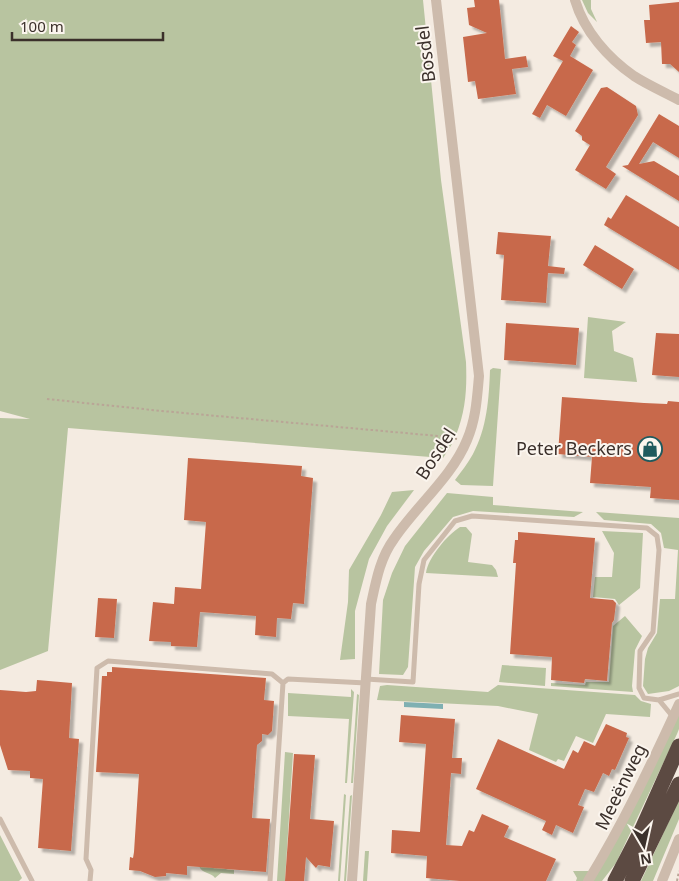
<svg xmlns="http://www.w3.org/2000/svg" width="679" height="881" viewBox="0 0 679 881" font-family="'Noto Sans',sans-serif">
<defs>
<filter id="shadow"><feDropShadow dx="4" dy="4" stdDeviation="1" flood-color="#0004"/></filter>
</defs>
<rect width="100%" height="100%" fill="#f4ebe1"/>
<!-- green -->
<path fill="#b8c4a0" d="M0,0H423L441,180L466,362C467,388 466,410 456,435L446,433L443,438L450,440L452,444L443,458L68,428L48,651L0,670V418L30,419L0,411Z
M582,0H591V9L597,22L588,13Z
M588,317L626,322L612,331L614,351L633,358L637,382L584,378Z
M493,368L501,369L493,486L461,485L455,480C461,472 468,463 473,454C487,428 489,398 490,370Z
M414,490L387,526L369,559L355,611V659L340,660L348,602L349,570L381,515L392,492Z
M447,493L493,497V505L583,512L574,517L473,511L453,517L424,551L415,567L408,667L403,675L379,674L383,600L392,573L405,546Z
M596,512L679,518V686L669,691L648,694L643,686L645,659L648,648L657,633L660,599H675L678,550L664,548L661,533L651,524L604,520Z
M460,527H466L472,534L468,562L492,565L496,570L498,577L426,573C428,558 447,535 460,527Z
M602,531L643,533L640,588L619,605L615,599L593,597L595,577H612L614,553Z
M625,616L642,636L635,650L632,686L633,692L551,686V683L585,685L586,682H609L613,626Z
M502,665L546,668L545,686L499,682Z
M387,685L488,692L498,685L635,695L641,701L651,704L650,717L606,714L593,743L576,736L564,761L558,759L556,762L529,750L538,714L498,706L377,700L380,686Z
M351,689L354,692L347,783H345L349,719L288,716V693L351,697Z
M357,694L359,695L353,783H351Z
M679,711V729L677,734L616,863L602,881H592Z
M285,752L293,753L285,881H277Z
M344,794L346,795L340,881H338Z
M352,795L346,881H344L350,796Z
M679,800V819L653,881H641Z
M0,835L22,878L19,881H0Z
M365,851H369L367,881H363Z
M199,866L234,870V874L221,873L215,878C211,872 202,874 199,866Z
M573,871H589L584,881H576L577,878Z"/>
<!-- water -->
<path fill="#7fb0b2" d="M404,702L443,704V709L404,707Z"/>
<!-- building -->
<path fill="#c8694b" filter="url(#shadow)" d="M474,0H499L505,59L526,56L528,67L512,69L516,94L478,99L475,81L468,82L463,37L487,33L469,25L467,8L475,7Z
M679,2V72L670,64H662L661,42L646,43L644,20H650L649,5Z
M571,26L579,32L572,42L576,45L570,56L593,70L566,116L547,105L540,118L532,114L563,61L553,56Z
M607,87L636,106L638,115L606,167L616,174L606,189L575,170L590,145L582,140V136L575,131L601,88Z
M659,114L679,126V158L653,142L639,164L654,161L679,176V201L622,166L628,165Z
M626,195L679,227V270L604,225L608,217L611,219Z
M498,232L551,236L548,266L565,268L564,274L548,273L546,303L501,300L504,255L496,254Z
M595,245L634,269L622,289L583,265Z
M506,323L579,328L576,365L504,360Z
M656,333L679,334V377L652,375Z
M562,397L644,403L667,404L668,401L679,402V500L650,498L651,487L590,483L592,457L558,454Z
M188,458L302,466L301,476L313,478L304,604L293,603L291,619L277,618L276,637L255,635L256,616L200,612L197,647L171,646V642L149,641L153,602L174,604L175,587L201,589L206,522L184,520Z
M518,532L595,538L590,598L613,600L616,603L614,620L612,623L607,681L585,679L584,683L551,680L552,657L510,654L516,563H513L515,540H518Z
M98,598L117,599L114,638L95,637Z
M112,667L266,678L264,700L274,701L272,731L268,735L262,734V741L257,745L252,818L270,819L266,872L187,866V875L166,873V876L155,877L140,871L129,870L130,857L133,858L134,852L139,774L96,772L102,676H107V672H112Z
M37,680L72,683L69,738L79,739L71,851L38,848L43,779L30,778V771L8,770L0,745V690L26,692L36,691Z
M401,715L455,719L452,758H462L461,774L451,773L446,845L462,846L469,830L474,832L482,814L509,826L504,837L556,859L546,881H460L426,878L427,856L391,853L392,830L420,832L426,744L399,742Z
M606,724L627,733L626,737L629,738L615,770L612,769L609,776L603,773L594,792L585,789L578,805L584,807L573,833L556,825L552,835L542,830L546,821L476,789L498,739L564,769L573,750L578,753L584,741L595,746Z
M294,754L315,755L310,819L334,821L330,867L318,865L316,868L306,857L304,881H285Z"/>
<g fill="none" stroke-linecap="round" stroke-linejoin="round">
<!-- path -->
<path stroke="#b9a596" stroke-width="2" stroke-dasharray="2.5 2.5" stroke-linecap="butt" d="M47,399L162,411L449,437L457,439
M677,881L679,871"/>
<!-- lane -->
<path stroke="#cdbbac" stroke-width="5" d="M366,679L413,682L419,584L424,560L455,521L472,516L647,528L657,536L659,550L653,632L640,651L639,688L644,698L659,700L679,694
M659,700L673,717
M0,819L32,881
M90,881L91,870L86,859L97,668L108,661L272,674L283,683
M270,881L283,683L288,679L366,683"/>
<!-- street -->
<path stroke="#cdbbac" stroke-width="10" d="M575,0C584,31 608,58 634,76C648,85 664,92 679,100
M352,881L371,604C376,581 380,558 394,539C416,506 452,477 467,440C476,419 477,398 479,376L436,0
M588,881C623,824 651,765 679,704
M662,881L679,839"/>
<!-- highway -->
<path stroke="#5c4a42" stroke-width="15" d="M615,881L642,829L679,746
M632,881L679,784"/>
</g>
<!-- icons -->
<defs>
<symbol id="shop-ring" viewBox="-11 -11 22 22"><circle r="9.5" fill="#fbf5ee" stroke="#1f5a5e" stroke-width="1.5"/><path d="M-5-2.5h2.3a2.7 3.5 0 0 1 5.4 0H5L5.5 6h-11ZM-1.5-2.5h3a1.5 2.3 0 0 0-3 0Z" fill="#1f5a5e"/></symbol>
</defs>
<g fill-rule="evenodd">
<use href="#shop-ring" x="636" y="435" width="28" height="28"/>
</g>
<g text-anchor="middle" stroke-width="4" stroke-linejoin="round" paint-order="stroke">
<!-- street labels -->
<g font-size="18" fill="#3b302b" stroke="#fbf5ee">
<text transform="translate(426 54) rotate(-97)" y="6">Bosdel</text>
<text transform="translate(436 454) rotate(-57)" y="6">Bosdel</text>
<text transform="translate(621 787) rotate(-64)" y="6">Meeënweg</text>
</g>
<!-- poi labels -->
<g font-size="18" fill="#3b302b" stroke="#fbf5ee" text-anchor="end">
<text x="632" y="455">Peter Beckers</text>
</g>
</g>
<!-- north arrow -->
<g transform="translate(644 846) rotate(171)" stroke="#fbf5ee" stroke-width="4" paint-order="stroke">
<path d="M0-4L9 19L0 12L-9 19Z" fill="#3b302b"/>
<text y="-8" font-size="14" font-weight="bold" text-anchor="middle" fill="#3b302b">N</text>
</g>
<!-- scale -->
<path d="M12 32v8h151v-8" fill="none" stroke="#3b302b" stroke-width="2.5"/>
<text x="20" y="32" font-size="15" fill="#3b302b" stroke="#fbf5ee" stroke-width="4" paint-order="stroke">100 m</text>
</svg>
